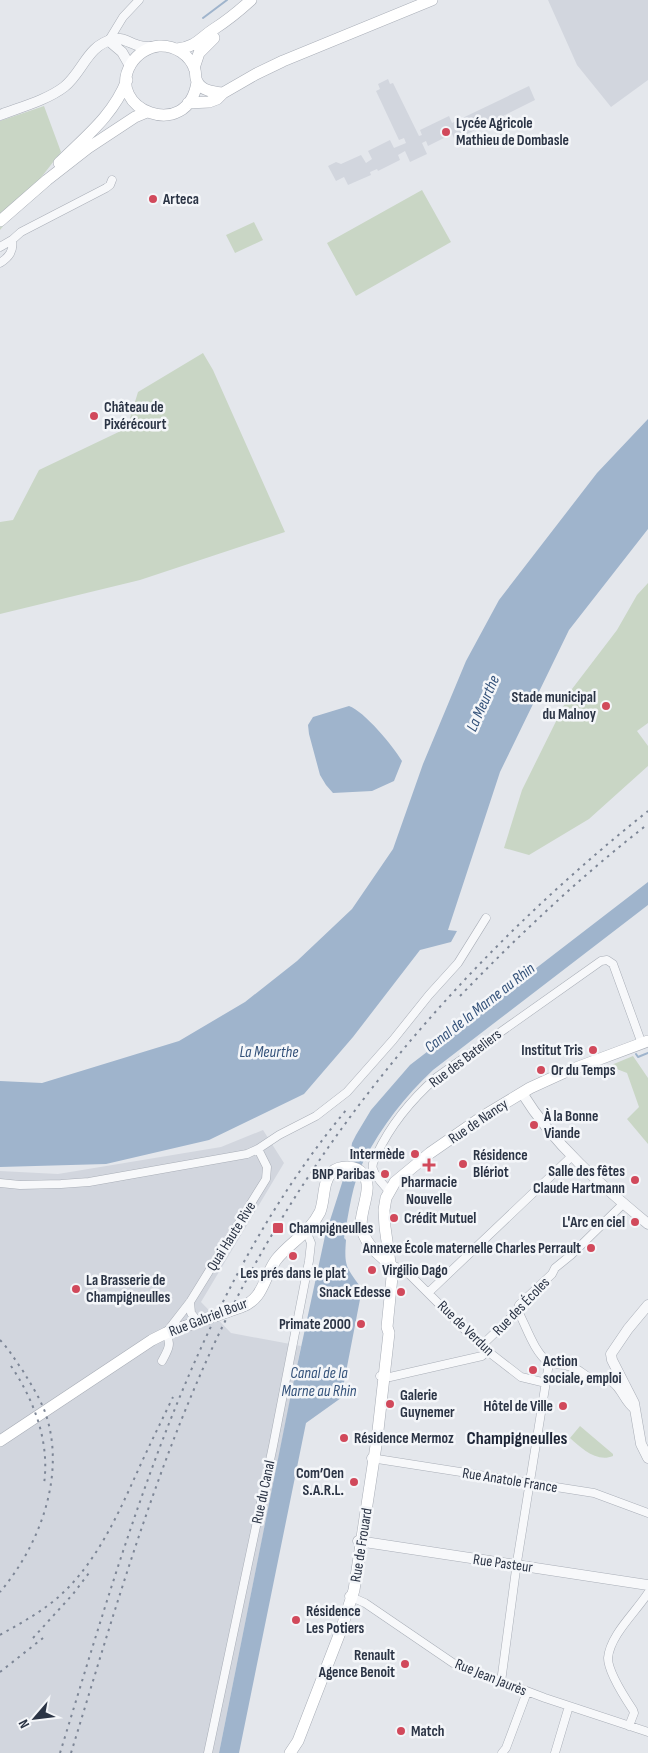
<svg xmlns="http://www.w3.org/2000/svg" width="648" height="1753" viewBox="0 0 648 1753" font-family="'Sofia Sans Condensed',sans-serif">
<rect width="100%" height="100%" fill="#e4e7ec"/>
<!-- built -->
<path fill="#d2d6de" d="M548,0H648V80L611,107L577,65Z
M388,79L390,84L393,83L419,136L422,135L420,130L449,116L452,123L529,86L535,100L455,140L452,134L428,146L426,141L422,143L427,154L410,162L405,151L398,155L400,160L378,171L377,169L370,172L371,175L348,185L344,177L336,181L328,166L336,162L341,164L361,155L366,163L372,159L368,151L390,140L394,148L406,143L404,138L399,140L376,91L380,89L378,84Z
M263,1130L284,1163L201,1302L231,1333L301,1346L219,1753H0V1171L58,1174L221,1147Z"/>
<!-- green -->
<path fill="#c9d6c5" d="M44,106L61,152L0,230V121Z
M422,190L451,242L356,296L327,243Z
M254,222L263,240L235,253L226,235Z
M203,353L213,370L285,532L140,580L0,614V522L13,520L39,470L127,428L138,392Z
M648,583V723L637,731L648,746V766L589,819L529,855L504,848L522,790L572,689L617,630L637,595Z
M633,1056L648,1078V1144L627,1119L639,1107L627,1073L609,1066Z
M580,1426L613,1454V1456C597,1463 581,1448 570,1438Z"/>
<!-- water -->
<path fill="#9fb4cc" d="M648,419V529L569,630L500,772L448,930L457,931L451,942L420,950L353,1037L304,1094L209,1140L106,1164L0,1167V1081L42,1083L179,1041L245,1002L297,961L352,909L393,849L423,764L466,661L499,600L597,473Z
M349,706C364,711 393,746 402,761L394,781L372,791L333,793L326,785L320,775L309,734L308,725L313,717Z
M648,882V905L433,1070C405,1096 382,1126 364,1160C352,1184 349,1212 344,1238L346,1240C344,1267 346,1267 362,1289L341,1398L306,1423L239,1753H219L291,1394L325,1236L350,1158L352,1143L356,1135L371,1110L410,1065Z"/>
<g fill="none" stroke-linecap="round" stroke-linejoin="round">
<!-- stream -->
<path stroke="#9fb4cc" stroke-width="2" d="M203,18L227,0
M636,1054L638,1057L648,1053"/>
<defs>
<path id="minor" d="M109,40L123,17L139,0
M0,247L12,240
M0,263C9,257 14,251 12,240L21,232L106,188L110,185L112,180
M0,1183L20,1185L61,1184L89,1182L247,1154L258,1149L279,1135L316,1116L347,1092L393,1040L429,995L458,963L486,918
M389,1191C384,1185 375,1177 373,1169C371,1164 375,1159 377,1154C391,1124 412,1099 437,1077L601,961L607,960L613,964L642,1044
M391,1265L405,1270L481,1346L521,1377L546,1383
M429,1292L572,1156
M190,1302L191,1313L198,1322
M518,1311C527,1328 534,1352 549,1363C558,1364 568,1365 576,1369C581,1371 584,1375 589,1377C597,1379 604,1377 612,1382C622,1389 624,1402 634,1409
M481,1346L518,1311L519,1305L552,1274L555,1268L571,1255L624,1203
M162,1361C168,1350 172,1344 166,1333L190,1302L266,1179L267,1167L258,1149
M380,1376L390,1377L482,1356L488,1350
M371,1458L594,1493L648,1513
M349,1596L365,1603L453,1663L545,1698L648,1732
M501,1682L517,1562L549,1363
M629,1726L634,1713L633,1710C625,1698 608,1672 608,1658C610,1635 636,1612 648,1593
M208,1753L273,1446L309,1261L311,1243L306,1231
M502,1753L506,1748L527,1692
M555,1753L569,1706"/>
<path id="tertiary" d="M109,41L122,52L130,66
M0,115C21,107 47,100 64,87C83,72 87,45 114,39C123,37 131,44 140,46C143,47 147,47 151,47
M522,1093C554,1145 601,1185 648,1224
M648,1305L628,1329L611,1354L612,1360L634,1403L641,1444L648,1458
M358,1541L648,1585"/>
<path id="secondary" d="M177,49C196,47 200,38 214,29C228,20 239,11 251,0
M194,68L199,53L214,38
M197,82C188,143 104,109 131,64C137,54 148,47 159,46C175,45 190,55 195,70C196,73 195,78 197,81C201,91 214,92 223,93
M188,103L209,102L217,99L223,93L256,74L283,61L432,0
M59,163C85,137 113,116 127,80
M0,221L47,180L88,148L135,117L147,112
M0,1441L152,1340L166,1333L241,1307C264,1299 263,1278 276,1260C290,1242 309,1234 320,1212C325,1200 322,1182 332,1172C340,1165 356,1165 363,1174C375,1188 357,1214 362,1230C367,1246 379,1255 391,1265
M290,1753L298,1741L341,1630L354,1590L377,1439L389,1333L387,1327L392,1277L385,1227L384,1210L386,1198L395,1182L430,1153L482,1117L530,1088L565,1072L648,1041"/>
</defs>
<!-- minor casing -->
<use href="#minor" stroke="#a9aeb7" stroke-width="9"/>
<!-- tertiary casing -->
<use href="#tertiary" stroke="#a9aeb7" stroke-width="11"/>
<!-- secondary casing -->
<use href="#secondary" stroke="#a9aeb7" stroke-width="12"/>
<!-- minor -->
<use href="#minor" stroke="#f7f8fa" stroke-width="8"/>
<!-- tertiary -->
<use href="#tertiary" stroke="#f7f8fa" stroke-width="10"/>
<!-- secondary -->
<use href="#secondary" stroke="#fff" stroke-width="11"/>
<!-- rail -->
<path stroke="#7d8696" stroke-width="2" stroke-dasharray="2.5 5" stroke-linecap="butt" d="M460,996C519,935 581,876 648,824
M0,1340C9,1349 15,1360 23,1371C32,1386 42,1401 47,1418C65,1478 39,1546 0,1592
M11,1366C34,1400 50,1442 44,1484
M0,1635C19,1624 38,1614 55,1600C93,1568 115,1521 135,1477C147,1450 160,1424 173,1397
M33,1638L73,1594L89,1573
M0,1672L43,1638
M60,1753C129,1529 194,1293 347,1109
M71,1753C110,1626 148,1494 201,1373C298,1151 460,961 648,811"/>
</g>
<!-- markers -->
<g fill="#d1495b" stroke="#f4f6f9" stroke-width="2">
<circle cx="446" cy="132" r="5"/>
<circle cx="153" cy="199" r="5"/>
<circle cx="94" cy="416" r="5"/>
<circle cx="606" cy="706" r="5"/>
<circle cx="593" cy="1050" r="5"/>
<circle cx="541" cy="1070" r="5"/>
<circle cx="534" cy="1125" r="5"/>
<circle cx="415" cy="1154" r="5"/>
<circle cx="463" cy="1164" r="5"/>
<path d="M426.5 1157.5h5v5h5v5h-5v5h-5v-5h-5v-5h5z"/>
<circle cx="385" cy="1174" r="5"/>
<circle cx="635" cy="1180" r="5"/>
<circle cx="394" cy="1218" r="5"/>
<circle cx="635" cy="1222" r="5"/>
<rect x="272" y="1222" width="12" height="12" rx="2.5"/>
<circle cx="591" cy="1248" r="5"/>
<circle cx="293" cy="1256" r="5"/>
<circle cx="372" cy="1270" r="5"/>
<circle cx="76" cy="1289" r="5"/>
<circle cx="401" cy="1292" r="5"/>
<circle cx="361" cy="1324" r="5"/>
<circle cx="533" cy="1370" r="5"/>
<circle cx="390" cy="1404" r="5"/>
<circle cx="563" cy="1406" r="5"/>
<circle cx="344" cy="1438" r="5"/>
<circle cx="354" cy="1482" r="5"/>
<circle cx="296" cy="1620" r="5"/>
<circle cx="405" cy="1664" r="5"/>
<circle cx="401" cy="1731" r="5"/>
</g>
<g text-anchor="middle" stroke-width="5" stroke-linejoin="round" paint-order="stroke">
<!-- poi labels -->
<g font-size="15" font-weight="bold" fill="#2b3445" stroke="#f4f6f9" text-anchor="start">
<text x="456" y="128">Lycée Agricole<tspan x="456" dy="17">Mathieu de Dombasle</tspan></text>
<text x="163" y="204">Arteca</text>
<text x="104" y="412">Château de<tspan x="104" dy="17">Pixérécourt</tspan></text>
<text x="596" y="702" text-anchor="end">Stade municipal<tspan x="596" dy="17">du Malnoy</tspan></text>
<text x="583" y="1055" text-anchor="end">Institut Tris</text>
<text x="551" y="1075">Or du Temps</text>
<text x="544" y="1121">À la Bonne<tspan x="544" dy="17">Viande</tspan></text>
<text x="405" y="1159" text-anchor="end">Intermède</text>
<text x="473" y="1160">Résidence<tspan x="473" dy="17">Blériot</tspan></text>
<text x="625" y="1176" text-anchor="end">Salle des fêtes<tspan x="625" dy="17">Claude Hartmann</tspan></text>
<text x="375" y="1179" text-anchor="end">BNP Paribas</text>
<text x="429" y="1187" text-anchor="middle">Pharmacie<tspan x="429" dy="17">Nouvelle</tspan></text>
<text x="404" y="1223">Crédit Mutuel</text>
<text x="625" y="1227" text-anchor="end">L'Arc en ciel</text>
<text x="289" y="1233">Champigneulles</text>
<text x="581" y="1253" text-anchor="end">Annexe École maternelle Charles Perrault</text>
<text x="382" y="1275">Virgilio Dago</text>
<text x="293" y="1278" text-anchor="middle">Les prés dans le plat</text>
<text x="86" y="1285">La Brasserie de<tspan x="86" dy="17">Champigneulles</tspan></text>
<text x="391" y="1297" text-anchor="end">Snack Edesse</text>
<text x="351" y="1329" text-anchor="end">Primate 2000</text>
<text x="543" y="1366">Action<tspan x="543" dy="17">sociale, emploi</tspan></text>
<text x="400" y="1400">Galerie<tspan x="400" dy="17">Guynemer</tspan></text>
<text x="553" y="1411" text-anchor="end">Hôtel de Ville</text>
<text x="354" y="1443">Résidence Mermoz</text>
<text x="344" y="1478" text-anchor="end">Com’Oen<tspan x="344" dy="17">S.A.R.L.</tspan></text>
<text x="306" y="1616">Résidence<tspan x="306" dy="17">Les Potiers</tspan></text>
<text x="395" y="1660" text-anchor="end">Renault<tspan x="395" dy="17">Agence Benoit</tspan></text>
<text x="411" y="1736">Match</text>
</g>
<!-- street labels -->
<g font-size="15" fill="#2b3445" stroke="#f4f6f9">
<text transform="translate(465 1058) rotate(-37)" y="5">Rue des Bateliers</text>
<text transform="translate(478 1121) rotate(-34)" y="5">Rue de Nancy</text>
<text transform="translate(231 1236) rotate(-58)" y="5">Quai Haute Rive</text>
<text transform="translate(521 1306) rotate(-46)" y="5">Rue des Écoles</text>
<text transform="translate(208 1317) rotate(-21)" y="5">Rue Gabriel Bour</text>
<text transform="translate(466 1328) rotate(44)" y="5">Rue de Verdun</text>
<text transform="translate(510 1480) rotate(9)" y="5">Rue Anatole France</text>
<text transform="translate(263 1492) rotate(-78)" y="5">Rue du Canal</text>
<text transform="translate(361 1545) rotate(-81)" y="5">Rue de Frouard</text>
<text transform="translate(503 1563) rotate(8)" y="5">Rue Pasteur</text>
<text transform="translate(491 1677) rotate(22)" y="5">Rue Jean Jaurès</text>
</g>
<!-- water labels -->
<g font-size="16" font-style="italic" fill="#34527a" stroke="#f4f6f9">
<text transform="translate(482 703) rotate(-66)" y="6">La Meurthe</text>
<text transform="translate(479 1007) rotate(-38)" y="6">Canal de la Marne au Rhin</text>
<text x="269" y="1057">La Meurthe</text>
<text x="319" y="1378">Canal de la<tspan x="319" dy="18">Marne au Rhin</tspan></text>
</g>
<!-- quarter labels -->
<g font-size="18" font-weight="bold" fill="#1d2536" stroke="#f4f6f9">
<text x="517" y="1444">Champigneulles</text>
</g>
</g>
<!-- north arrow -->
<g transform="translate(35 1718) rotate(242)" stroke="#f4f6f9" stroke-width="4" paint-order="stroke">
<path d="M0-4L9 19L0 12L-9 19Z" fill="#2b3445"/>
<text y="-8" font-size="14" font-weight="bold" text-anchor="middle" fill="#2b3445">N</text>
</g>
</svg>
